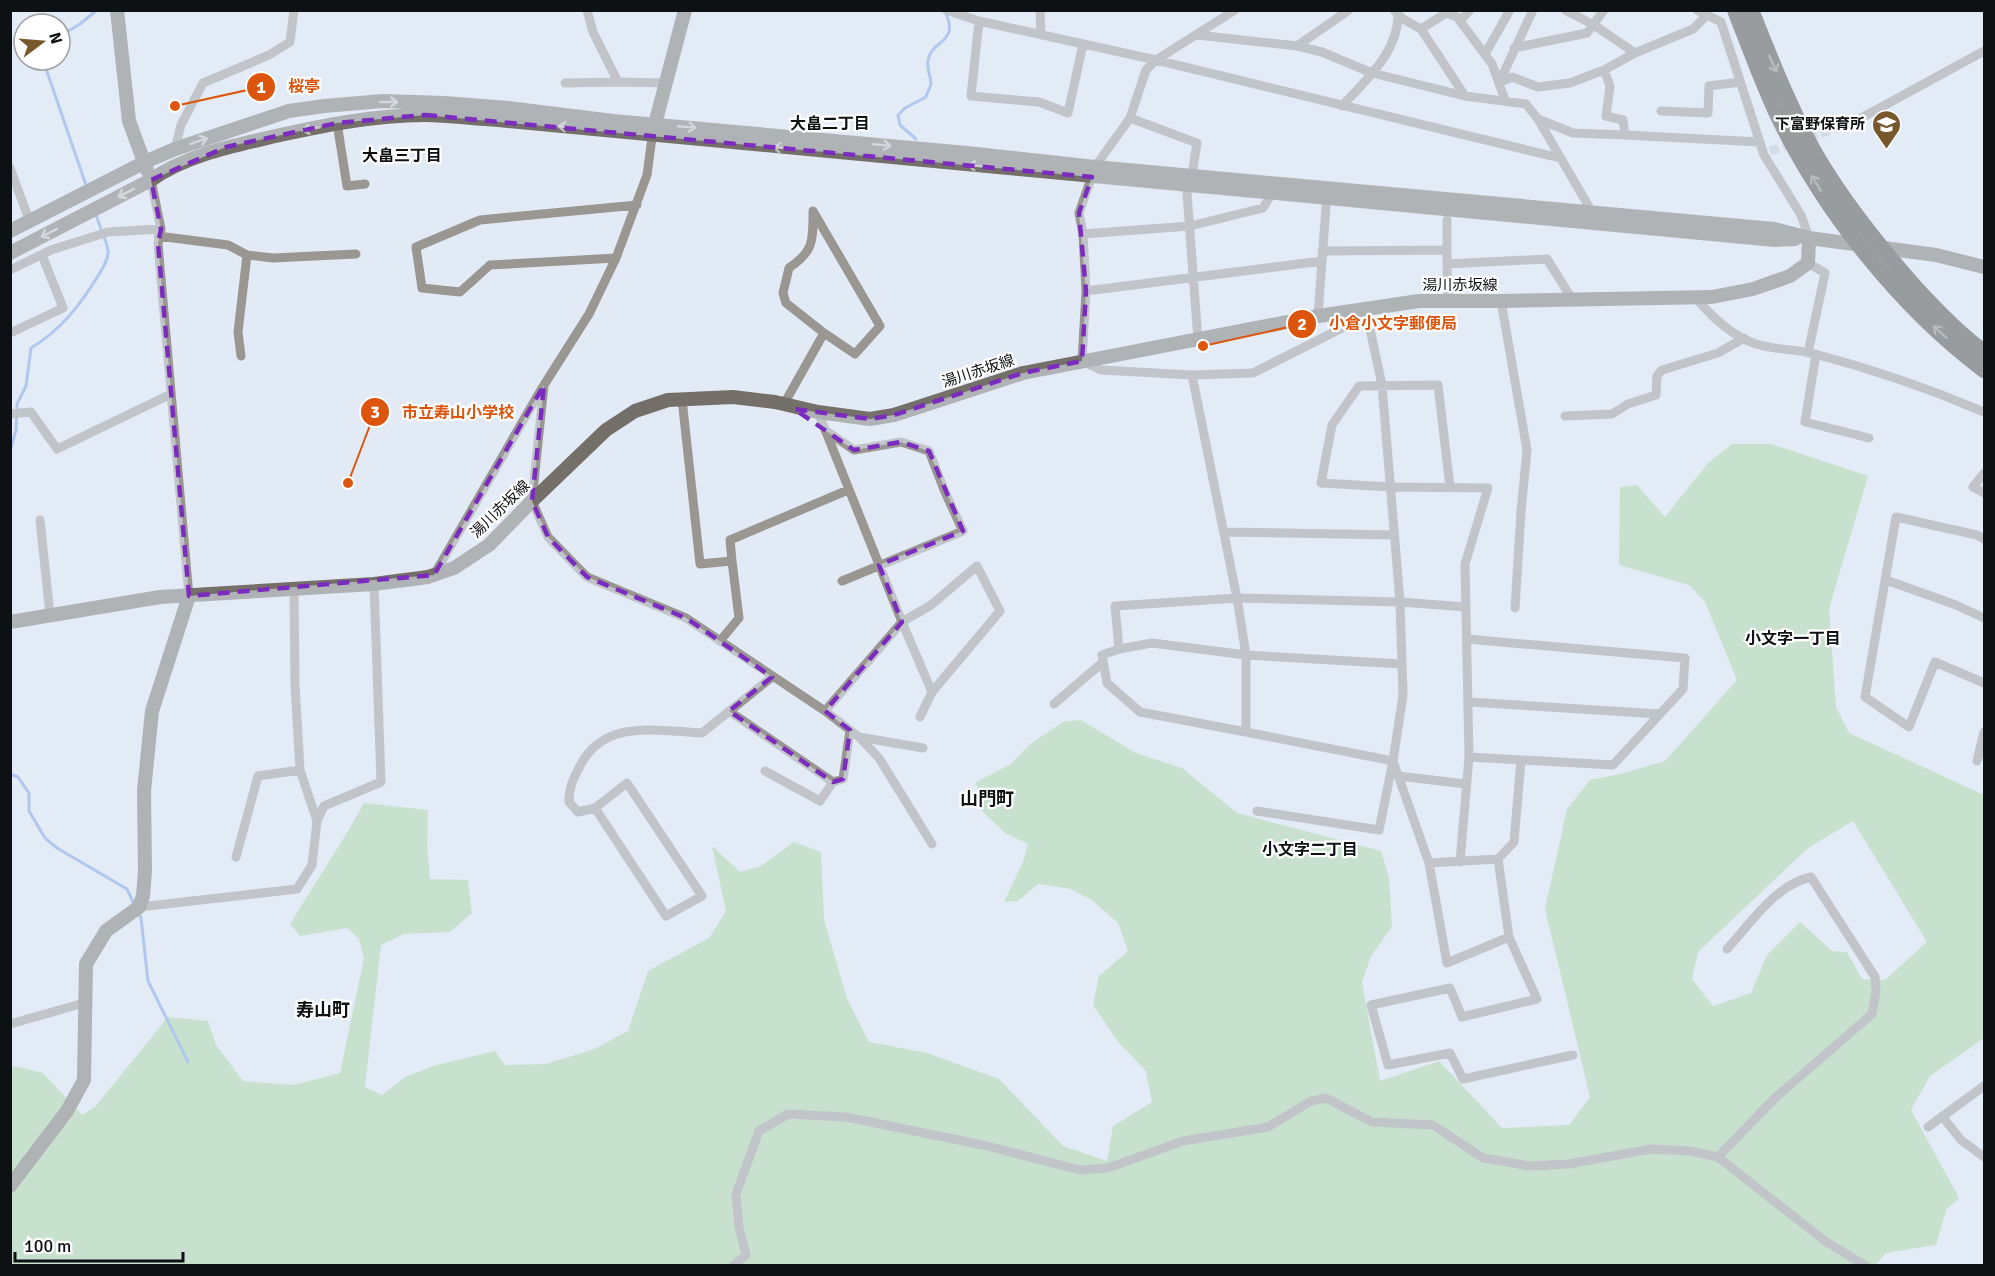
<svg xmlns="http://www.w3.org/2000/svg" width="1995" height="1276" viewBox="0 0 1995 1276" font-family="Signika,'Noto Sans JP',sans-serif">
<rect width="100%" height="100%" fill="#e2ebf5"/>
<!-- green -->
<path fill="#a8d69e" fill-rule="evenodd" d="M1732,444H1771L1868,476L1829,609L1836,707L1849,733L1984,795V1038L1930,1076L1911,1110L1959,1198L1946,1210L1936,1245L1886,1253L1875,1265L11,1266L10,1069L15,1066L43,1073L82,1115L95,1107L168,1017L208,1021L216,1045L243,1081L293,1085L340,1073L364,958L359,939L347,928L300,936L290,924C314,884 341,845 364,803L428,810L427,843L430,879L468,880L472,913L450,932L404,934L381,945L365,1087L382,1095L405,1077L436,1065L495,1051L505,1065L545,1064L592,1050L628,1031L648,971L709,938L726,911L712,846L740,872L761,866L794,842L821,852L824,920L847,999L869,1042L927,1053L999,1079L1063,1146L1107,1161L1113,1126L1152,1102L1146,1071L1119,1043L1093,1005L1099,976L1128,951L1118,923L1093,901L1071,889L1038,884L1018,901L1004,902L1023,862L1028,844L1005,833L983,812L976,782L1011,764L1030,744L1063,722L1081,720L1136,753L1182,768L1237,813L1381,851L1389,877L1392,927L1371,956L1362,982L1380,1081L1439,1061L1502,1128L1569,1125L1590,1097L1545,909L1567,809L1590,780L1620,774L1665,761L1737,680L1705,602L1689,585L1619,565L1620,487L1637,485L1665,517L1708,463ZM1853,821L1927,942L1885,980L1862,979L1847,952L1832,951L1800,922L1767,955L1751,993L1713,1006L1692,979L1698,952L1808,848Z"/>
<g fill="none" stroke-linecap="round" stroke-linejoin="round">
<!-- stream -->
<path stroke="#759ce2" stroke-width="3" d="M60,36L80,24L97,10
M43,60L87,188
M916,139L900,125L898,115L905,108L926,97C927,93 930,88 931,84C931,76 926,68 928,60C932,39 959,44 946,13
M10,451L16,430L17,404L26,386L31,348C61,330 80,305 98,276C102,269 109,259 108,250C106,239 99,226 96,214
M10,774L18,777L29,793V811L45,838L57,848L127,889L134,904
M138,912L141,918L148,981L188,1062"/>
<!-- street-tunnel -->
<path stroke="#c2cad3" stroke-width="9" stroke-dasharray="9 4.5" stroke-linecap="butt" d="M1770,151L1854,122"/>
<!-- street -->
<path stroke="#9a9792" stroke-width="9" d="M946,10L979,21L1156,60L1560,158
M1040,10L1041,35
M1235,10L1156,60L1146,70L1130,118L1095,167L1079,213L1083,234L1086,291L1082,361L1101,370L1192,375L1237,598L1246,655V732L1393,761
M1394,10L1403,19L1421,29L1465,96
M1565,10L1594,25L1635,53
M1697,10L1721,22L1764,155L1801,215L1809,238
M979,21L971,96L1039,102L1068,113L1083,44
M1460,21L1470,10
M1421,29L1446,13L1457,17L1492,64L1505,100
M1197,35L1297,46L1322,52L1372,73L1465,96L1526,104L1538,119L1592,212
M1297,46L1349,10
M1514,48L1587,33L1604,10
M1485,54L1510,10
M1604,70L1610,86L1606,116L1623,120L1625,135L1760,142
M618,82L666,83
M565,83L618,82L593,32L587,10
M1499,83L1512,77L1538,87L1570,83L1604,70L1635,53L1693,29L1707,15
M1499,83L1533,10
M1342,106C1366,80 1398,52 1398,15
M1661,111L1708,113L1709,86L1740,82
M1130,118L1197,143L1192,175
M1538,119L1573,133L1625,135
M1854,122L1984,51
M337,123L347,186L365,184
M653,130L647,175L616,258L589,314L544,385L532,501L548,537L587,577L686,618L825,711L859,737L879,758L932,844
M175,149L181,125L203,83L269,55L290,42L294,10
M10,168L30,222
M151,180L161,229L158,244L189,596
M1186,180L1198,340
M1447,220V264L1547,259L1572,299
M1083,234L1190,226L1263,208L1272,193
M158,236L228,245L247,255L273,258L356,254
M1322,251L1447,250
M616,258L490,265L460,292L422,288L416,247L480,220L637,205
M1447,264L1448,301
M10,270L51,250L108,232L161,229
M1086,291L1322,261
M1695,297C1711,316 1731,336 1756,344C1774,350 1796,349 1815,354C1872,369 1930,389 1984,412
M1501,301L1527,450L1521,512L1515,608
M1318,316L1327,193
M10,333L63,308L42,255
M1808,353L1825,273L1808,263
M1816,354L1805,422L1869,438
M241,356L238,332L247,255
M1192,375L1253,373L1352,323L1366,310
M682,399L700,564L732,561L739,618L720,641
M784,404L824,333L855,354L880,326L813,211C813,241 814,251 789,268L783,293L786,303L824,333
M818,412L902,622L825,711
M10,414L31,412L57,449L171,394
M1565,416L1612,414L1628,404L1656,395L1657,376L1662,370L1718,353L1744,338
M825,430L854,450L901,442L929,451L945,492L963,531L842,581
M1984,473L1973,487L1984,493
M1450,487L1438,385L1359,386L1332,425L1321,483L1391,487L1488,488L1465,564L1469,757L1460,862
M40,520L50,615
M1224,532L1394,535
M1984,539L1977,535L1896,517L1865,697L1909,727L1935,662L1984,683
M732,561L730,540L848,490
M977,566L1000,611L932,692L902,622L931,605Z
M434,575L542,388
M1886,580L1956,605L1984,618
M294,589L295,685L300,770L317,821
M1467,639L1685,658L1683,689L1613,765L1469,757
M1119,649L1102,655L1107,683L1140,712L1246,732
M1402,664L1246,655L1152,643L1119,649L1115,606L1237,598L1400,602L1466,607
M1469,702L1660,714
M1054,704L1103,662
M729,711L833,782
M920,717L932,692
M859,737L923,748
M1393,761L1429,863L1447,963L1509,937
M1977,761L1984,732
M765,771L820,801L833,782L843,779L850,730
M1398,776L1466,784
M627,783L702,896L666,916L595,808Z
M595,808L578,812L569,802C569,787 573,779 580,766C604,718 657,731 702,733L772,677
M1257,811L1379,830L1393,761L1403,695L1400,602L1382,385L1366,310
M236,857L258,776L300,770
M1498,859L1514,842L1521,760
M1429,863L1498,859L1509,937L1537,999L1462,1017L1450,988L1371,1005L1388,1065L1450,1053L1463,1079L1573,1055
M139,907L297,889L312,865L317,821L324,806L381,782L374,584
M10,1024L84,1003
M1942,1116L1961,1140L1984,1157
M1928,1127L1984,1086
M1718,1157L1775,1098L1872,1014L1876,991L1875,977L1811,877C1775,885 1751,923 1727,949
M733,1266L746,1255L739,1227L736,1194L759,1131L788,1114L846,1117L983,1145L1080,1170L1108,1168L1183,1141L1268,1127L1311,1101L1326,1098L1372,1122L1433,1125L1483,1158L1530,1166L1568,1164L1651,1149L1690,1151L1718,1157L1825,1241L1866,1266"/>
<!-- secondary -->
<path stroke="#746f69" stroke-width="14" d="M117,10L129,121L147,170
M655,124L685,10
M10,231L145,162L175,149L289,111L324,106L383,101L445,103L508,108L613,121L967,153L1095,167L1774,229L1809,238L1936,255L1984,267
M10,253L151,180C184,156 232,146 271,137C321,126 373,115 425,115C449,115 474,119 498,120L1775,240L1795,239
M10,622L160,597L374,584L428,577L454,568L489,545L532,501L606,430L635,411L668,400L733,397L775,402L818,412L870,419L894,415L1023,373L1318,316L1419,301H1501L1712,297L1753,289L1790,276L1808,263L1809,238
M10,1186L67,1111L84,1080L86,964L106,931L139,907L143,896L145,871L144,791L152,711L189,596"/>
<!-- highway-bridge -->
<path stroke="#423c34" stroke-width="16" d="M1735,10C1749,46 1762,82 1778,116C1824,211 1900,307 1984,370
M1751,10C1770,57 1788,104 1812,148C1840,198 1877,244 1915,287C1936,310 1959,334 1984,352"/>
</g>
<!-- one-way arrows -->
<defs><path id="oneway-shaft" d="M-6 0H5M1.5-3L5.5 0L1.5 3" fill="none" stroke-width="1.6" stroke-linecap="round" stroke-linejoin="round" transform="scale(1.5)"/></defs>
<g stroke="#84807b">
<use href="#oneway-shaft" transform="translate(1773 64) rotate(66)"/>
<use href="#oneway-shaft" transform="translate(1816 183) rotate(-122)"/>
<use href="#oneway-shaft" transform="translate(1940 332) rotate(-138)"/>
</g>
<g stroke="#c0bebc">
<use href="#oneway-shaft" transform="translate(389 102)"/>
<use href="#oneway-shaft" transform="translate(567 127) rotate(-175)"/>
<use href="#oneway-shaft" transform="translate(687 127) rotate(5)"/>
<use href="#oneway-shaft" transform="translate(311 129) rotate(169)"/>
<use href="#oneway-shaft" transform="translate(199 141) rotate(-19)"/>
<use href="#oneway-shaft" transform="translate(882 145) rotate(5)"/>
<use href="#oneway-shaft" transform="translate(782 148) rotate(-175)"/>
<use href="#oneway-shaft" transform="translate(977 166) rotate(-175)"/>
<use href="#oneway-shaft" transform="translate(126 193) rotate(153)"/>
<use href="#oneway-shaft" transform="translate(49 233) rotate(153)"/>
</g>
<!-- marked area -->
<path d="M0 0H1995V1276H0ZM425,115L1092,177L1079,213L1086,291L1082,361L1023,373L894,415L870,419L794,409L854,450L901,442L929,451L963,531L879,565L902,622L825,711L850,730L843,779L833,782L729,711L772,677L686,618L587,577L548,537L532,501L544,385L434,575L189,596L158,244L161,229L151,180L226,147L337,123Z" fill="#e2ebf5" fill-opacity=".55" fill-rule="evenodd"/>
<path fill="none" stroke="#7b2cbf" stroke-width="4.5" stroke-dasharray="12 8" stroke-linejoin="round" d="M425,115L1092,177L1079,213L1086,291L1082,361L1023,373L894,415L870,419L794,409L854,450L901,442L929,451L963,531L879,565L902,622L825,711L850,730L843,779L833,782L729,711L772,677L686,618L587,577L548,537L532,501L544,385L434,575L189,596L158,244L161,229L151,180L226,147L337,123Z"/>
<!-- icons -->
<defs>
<symbol id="school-pin" viewBox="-11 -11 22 30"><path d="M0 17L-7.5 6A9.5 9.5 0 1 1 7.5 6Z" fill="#76582c" stroke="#fff"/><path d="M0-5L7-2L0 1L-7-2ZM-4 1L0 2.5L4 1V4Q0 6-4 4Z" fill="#fff"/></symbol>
</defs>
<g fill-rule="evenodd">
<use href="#school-pin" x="1870" y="108" width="33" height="45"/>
</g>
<g text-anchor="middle" stroke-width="4.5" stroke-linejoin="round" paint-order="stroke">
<!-- poi labels -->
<g font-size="15" font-weight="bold" fill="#0e1114" stroke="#fff" text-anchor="end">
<text x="1865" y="129">下富野保育所</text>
</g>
<!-- street labels -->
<g font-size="15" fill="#0e1114" stroke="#fff">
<text x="1460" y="290">湯川赤坂線</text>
<text transform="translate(978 371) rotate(-18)" y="5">湯川赤坂線</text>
<text transform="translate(500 509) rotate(-44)" y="5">湯川赤坂線</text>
</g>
<!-- neighbourhood labels -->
<g font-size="16" font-weight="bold" fill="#0e1114" stroke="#fff">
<text x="830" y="129">大畠二丁目</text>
<text x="402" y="161">大畠三丁目</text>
<text x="1793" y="644">小文字一丁目</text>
<text x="1310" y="855">小文字二丁目</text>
</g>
<!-- quarter labels -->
<g font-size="18" font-weight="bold" fill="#0e1114" stroke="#fff">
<text x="987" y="805">山門町</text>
<text x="323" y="1016">寿山町</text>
</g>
</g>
<!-- callouts -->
<path fill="none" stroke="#dd550c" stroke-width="2" d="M175 106L261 87M1203 346L1302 324M348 483L375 412"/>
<g fill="#dd550c" stroke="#fff" stroke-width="2">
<circle cx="175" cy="106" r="6"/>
<circle cx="1203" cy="346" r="6"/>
<circle cx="348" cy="483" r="6"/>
<circle cx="261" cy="87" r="15"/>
<circle cx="1302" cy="324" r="15"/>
<circle cx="375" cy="412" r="15"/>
</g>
<g font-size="18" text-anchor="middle" font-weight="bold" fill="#fff">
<text x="261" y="93">1</text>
<text x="1302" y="330">2</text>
<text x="375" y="418">3</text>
</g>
<g font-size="16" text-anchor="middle" font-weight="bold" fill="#dd550c" stroke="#fff" stroke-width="4.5" stroke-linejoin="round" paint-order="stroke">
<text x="304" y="92">桜亭</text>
<text x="1393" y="329">小倉小文字郵便局</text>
<text x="458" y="418">市立寿山小学校</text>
</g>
<!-- border -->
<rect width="1995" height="1276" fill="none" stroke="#0e1114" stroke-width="24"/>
<!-- north arrow -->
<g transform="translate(42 42) rotate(74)"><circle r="28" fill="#ffffff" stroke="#9fa0a1" stroke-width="1.5"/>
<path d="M0-4.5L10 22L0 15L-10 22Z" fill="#76582c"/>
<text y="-9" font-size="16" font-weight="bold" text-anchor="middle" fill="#0e1114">N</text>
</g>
<!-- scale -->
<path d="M15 1252v9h168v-9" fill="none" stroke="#0e1114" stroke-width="3"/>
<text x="24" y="1252" font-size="18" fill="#0e1114" stroke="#ffffff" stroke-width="4.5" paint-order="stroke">100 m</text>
</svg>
